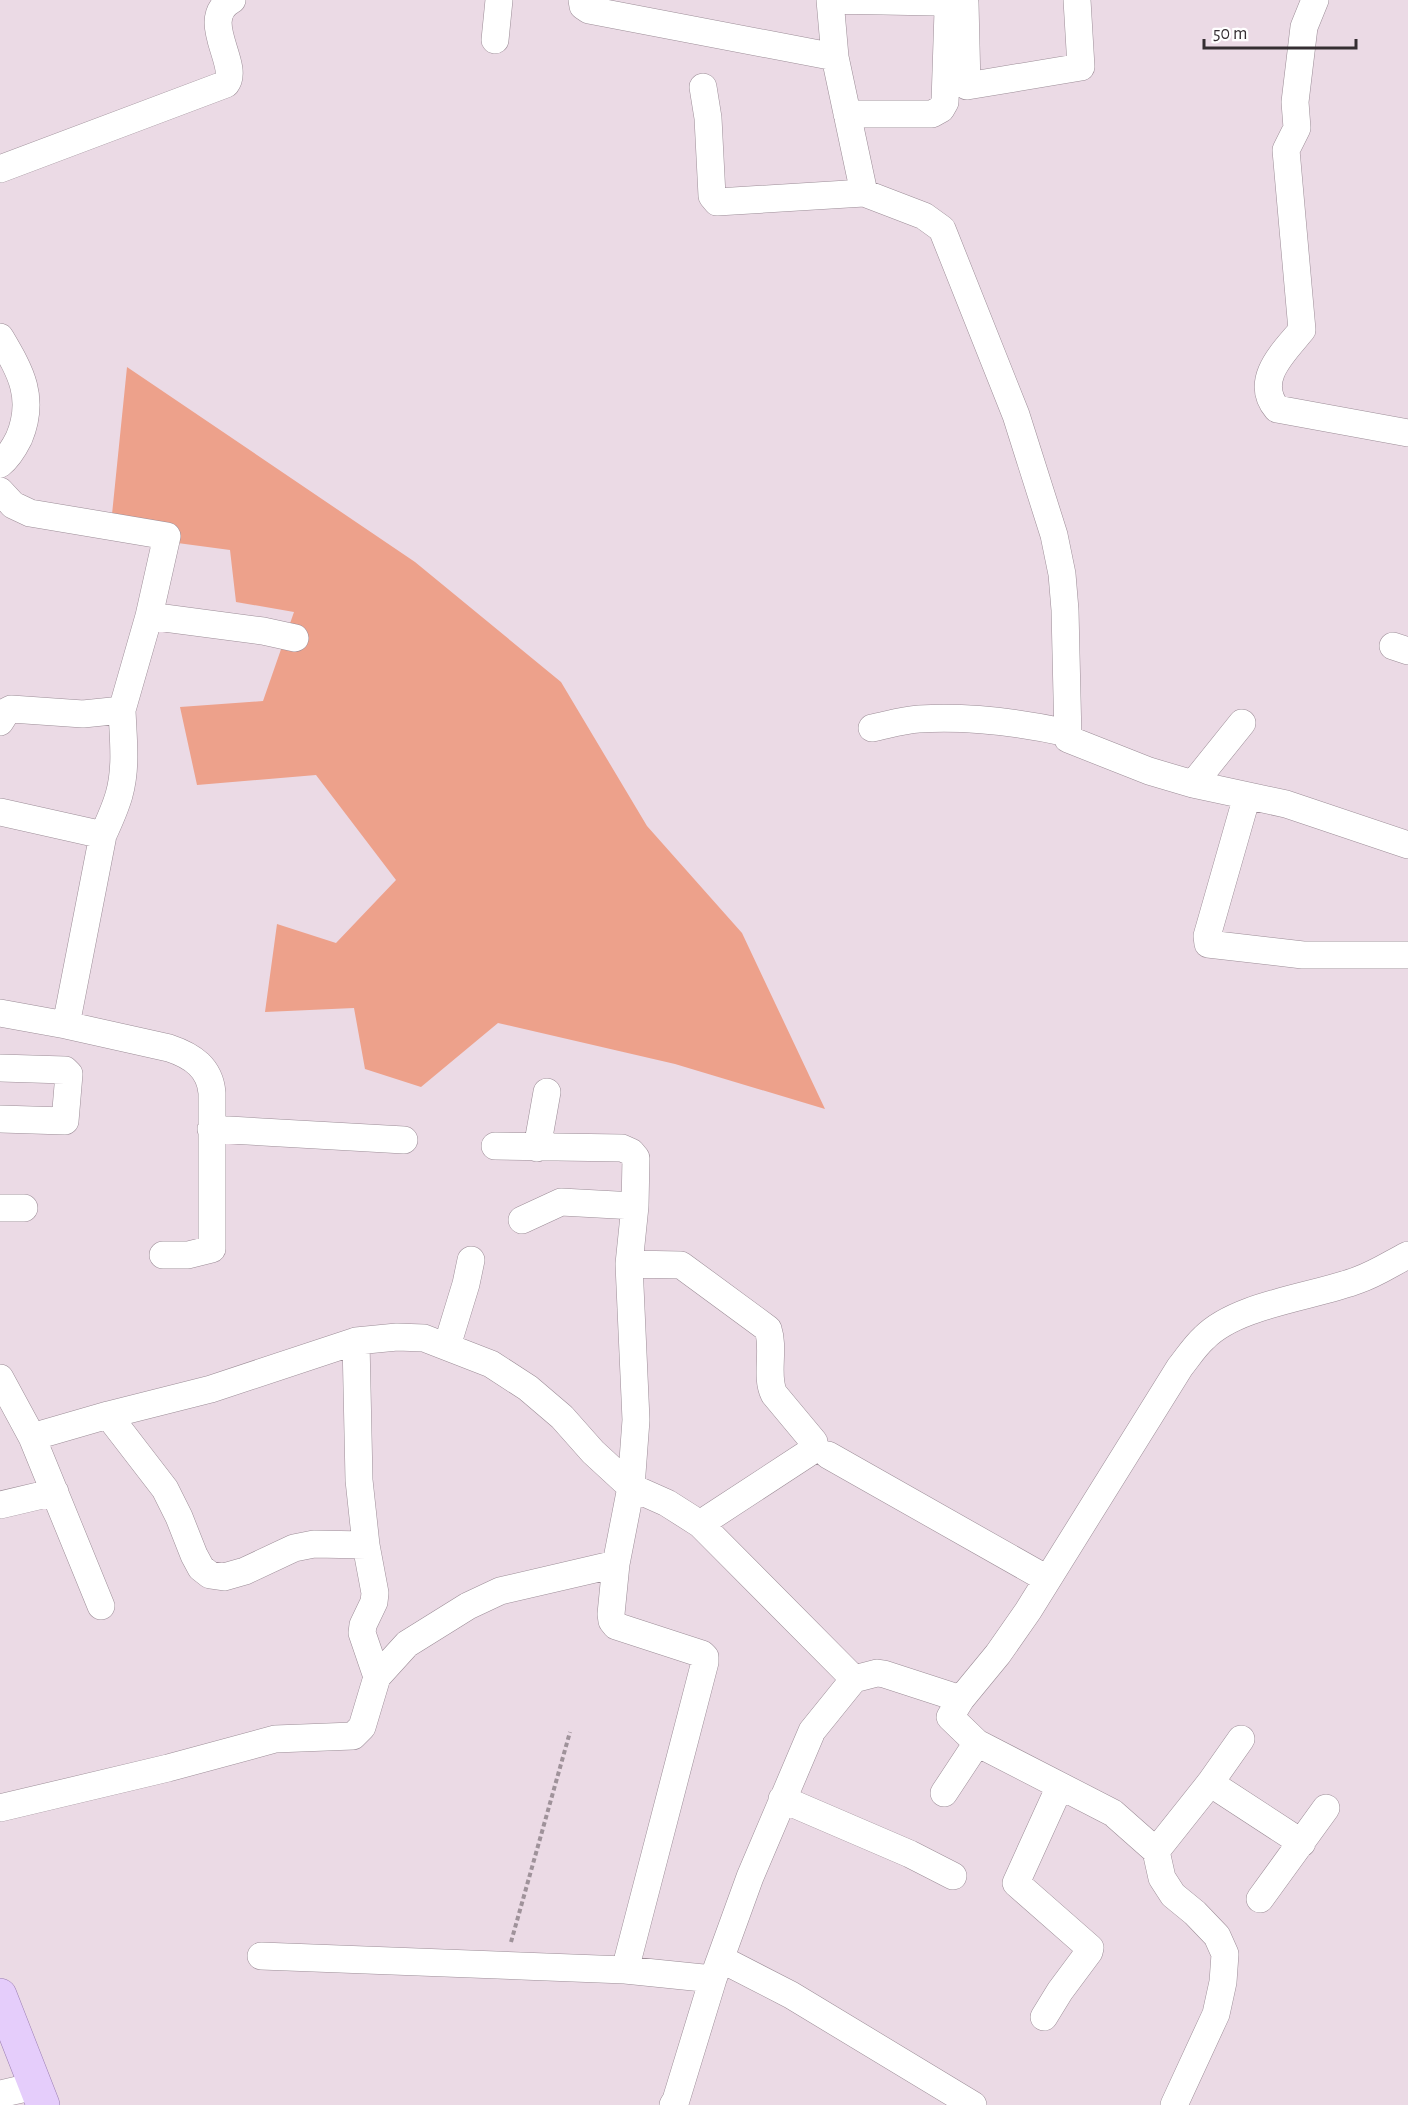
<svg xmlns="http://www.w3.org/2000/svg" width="1408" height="2105" viewBox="0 0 1408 2105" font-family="'Alegreya Sans',sans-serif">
<rect width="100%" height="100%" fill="#ebdae5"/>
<!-- green -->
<path fill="#eda18b" d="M127,367L415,562L561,682L647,826L742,933L825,1109L675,1064L498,1023L421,1087L365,1069L354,1008L265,1012L277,924L336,943L396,880L316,775L197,785L180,707L263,701L294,612L236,602L230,550L110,534Z"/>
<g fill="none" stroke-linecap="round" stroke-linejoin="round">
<defs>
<path id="minor" d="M582,0L583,6L589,10L835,57
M830,0L835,57L864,193L924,216L942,229L1016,415L1054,535L1062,574L1065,610L1068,739L1149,771L1193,784L1286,804L1408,845
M831,0L935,2
M961,0L965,3L967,86L1081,67L1077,0
M1315,0L1304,27L1295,102L1297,128L1286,150L1302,330C1284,352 1253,380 1277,409L1408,433
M495,40L499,0
M703,87L708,118L712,196L717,202L864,193
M847,114H932L941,109L945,102L948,11
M0,169L226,84C241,65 197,19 232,0
M0,337C20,371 36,397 19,438C14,448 9,457 0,464
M0,491L13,505L30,513L167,536L149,616
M1393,646L1408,651
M0,722L7,711L11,709L83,714L122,710L149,616L263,631L295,638
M872,728C887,725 903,720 919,719C969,716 1018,722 1068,733
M1193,784L1242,723
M1247,796L1207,936L1208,944L1303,955H1408
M0,812L103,835
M0,1013L66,1025L169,1048C193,1056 210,1068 212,1093V1249L188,1255H163
M66,1025L103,835C109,822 115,809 119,795C127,767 123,738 122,710
M0,1068L65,1070L69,1074L65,1121L0,1119
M211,1129L404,1140
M495,1146L622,1148L631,1152L636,1158L635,1206L629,1264L636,1420L631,1487L616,1564L611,1614L612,1621L616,1626L702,1654L705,1657V1662L625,1970
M537,1148L547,1092
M0,1208H24
M522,1220L561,1202L635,1206
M629,1264L681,1265L768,1329C775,1350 765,1376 774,1394L814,1442L810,1452L700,1524
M356,1341L359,1480L366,1545L375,1593L374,1602L363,1625L362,1633L377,1677
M447,1346L466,1284L471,1260
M0,1378L32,1437L101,1606
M108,1415L165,1489L179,1517L194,1555L201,1568L210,1575L224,1577L245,1571L294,1548L314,1544L366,1545
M32,1437L108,1415L211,1389L356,1341L397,1337L424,1338L491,1364L528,1388L562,1417L593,1452L631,1487L667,1503L700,1524L854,1679
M828,1455L1047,1579
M0,1505L55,1492
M961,1699L950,1717L977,1743L1113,1813L1156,1851L1210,1783L1241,1739
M1210,1783L1302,1843
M944,1793L977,1743
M782,1799L910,1854L953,1876
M0,1808L168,1768L275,1739L353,1736L362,1727L377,1677L407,1644L468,1606L500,1591L616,1564
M1156,1851L1162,1878L1173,1895L1195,1913L1217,1936L1225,1954L1223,1982L1216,2014L1174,2105
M1260,1899L1326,1808
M261,1956L625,1970L713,1979
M721,1959L791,1995L973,2105
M1044,2017L1060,1991L1089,1952L1090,1948L1016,1883L1060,1786
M0,2094L35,2086
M673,2105L676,2100L713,1979L750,1877L812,1731L854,1679L877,1673L884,1674L961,1699L998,1654L1028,1611L1180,1367C1188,1357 1195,1346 1204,1338C1237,1304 1314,1297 1358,1280C1376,1274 1392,1263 1408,1255"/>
<path id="major" d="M0,1995L43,2105"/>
</defs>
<!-- minor casing -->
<use href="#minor" stroke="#9c8d97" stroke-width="28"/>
<!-- major casing -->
<use href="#major" stroke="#9c7fb3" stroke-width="34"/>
<!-- path -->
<path stroke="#9f929a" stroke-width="4" stroke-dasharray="4.5 3" stroke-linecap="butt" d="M511,1942L570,1732"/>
<!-- minor -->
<use href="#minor" stroke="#fff" stroke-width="27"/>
<!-- major -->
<use href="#major" stroke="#e5cdfb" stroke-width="33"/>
</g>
<!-- scale -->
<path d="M1204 39v9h152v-9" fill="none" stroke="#352e32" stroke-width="3"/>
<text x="1213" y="39" font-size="18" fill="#352e32" stroke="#ffffff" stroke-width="4.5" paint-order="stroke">50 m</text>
</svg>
